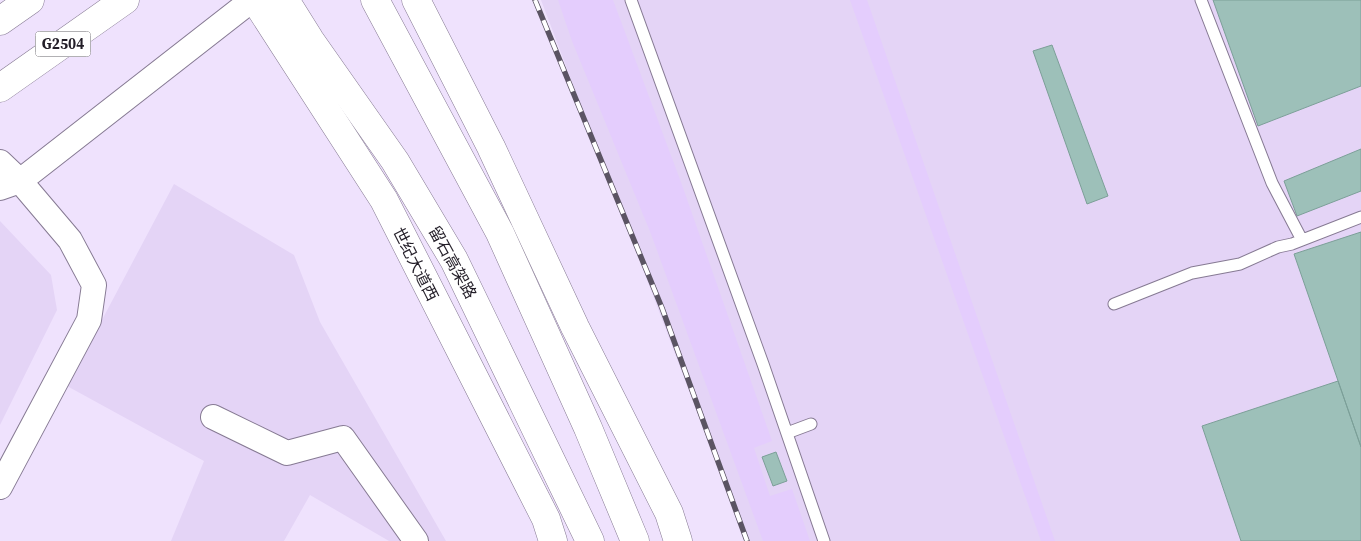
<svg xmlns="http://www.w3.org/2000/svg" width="1361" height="541" viewBox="0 0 1361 541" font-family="'Source Serif 4','Noto Sans SC',serif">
<rect width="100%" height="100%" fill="#efe2fd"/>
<!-- built -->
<path fill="#e4d4f6" d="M541,0H1361V541H746Z
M174,184L294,255L320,322L446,541H389L310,495L284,541H171L204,461L67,386Z
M0,221L51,275L57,310L0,425Z"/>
<!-- green -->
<path fill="#e4cdfd" d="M558,0H613L682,185L772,441L754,448L770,496L792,489L810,541H763L651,234L572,41Z
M850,0H867L1055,541H1041Z"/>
<!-- building -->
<path fill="#9dc0b9" stroke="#7c9f98" d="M1213,0H1361V86L1258,126Z
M1052,45L1108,196L1087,204L1033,51Z
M1361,149V191L1297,216L1284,181Z
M1361,232V447L1294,254Z
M1338,381L1361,447V541H1241L1202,426Z
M776,452L787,481L773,486L762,457Z"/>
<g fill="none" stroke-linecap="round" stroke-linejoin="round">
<defs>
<path id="service" d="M631,0L763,364L824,541
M1201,0L1272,183L1302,240
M1114,304L1192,273L1240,264L1278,247L1292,244L1361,217
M787,433L811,424"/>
<path id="minor" d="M0,162L20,181L70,240L94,285L89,320L0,487
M0,188L20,181L252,0
M213,417L287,453L343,438L416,541"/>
<path id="secondary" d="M255,0L384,200L546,519L553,541
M416,0L491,147L575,327L669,513L678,541"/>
<path id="trunk" d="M285,0L310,40L395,161L454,260L590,541
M375,0L500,233L588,428L635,541"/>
<path id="motorway" d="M0,21L30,0
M0,88L125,0"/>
</defs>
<!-- service casing -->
<use href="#service" stroke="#867a93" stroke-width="13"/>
<!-- minor casing -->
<use href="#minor" stroke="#867a93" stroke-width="26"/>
<!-- secondary casing -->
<use href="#secondary" stroke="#867a93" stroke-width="29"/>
<!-- trunk casing -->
<use href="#trunk" stroke="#867a93" stroke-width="29"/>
<!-- motorway casing -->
<use href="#motorway" stroke="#867a93" stroke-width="29"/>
<!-- service -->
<use href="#service" stroke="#fff" stroke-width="11"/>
<!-- minor -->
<use href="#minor" stroke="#fff" stroke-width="24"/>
<!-- secondary -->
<use href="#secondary" stroke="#fff" stroke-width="28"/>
<!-- trunk -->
<use href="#trunk" stroke="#fff" stroke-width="28"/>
<!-- motorway -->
<use href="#motorway" stroke="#fff" stroke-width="28"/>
<defs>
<path id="rail" d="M535,0L662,308L747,541"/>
</defs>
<!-- rail casing -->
<use href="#rail" stroke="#5b5463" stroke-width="5.5"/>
<!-- rail -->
<use href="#rail" stroke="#fff" stroke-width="4" stroke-dasharray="11" stroke-linecap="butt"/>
</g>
<g text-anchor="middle" stroke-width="5" stroke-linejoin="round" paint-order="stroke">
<!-- shield labels -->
<rect fill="#fff" stroke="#656268" stroke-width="1" x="35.5" y="31.5" width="55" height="25" rx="4"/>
<g font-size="15" font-weight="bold" fill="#231e28">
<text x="63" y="49">G2504</text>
</g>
<!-- street labels -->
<g font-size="16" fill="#231e28" stroke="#fff">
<text transform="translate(453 262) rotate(61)" y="6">留石高架路</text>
<text transform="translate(416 264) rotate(63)" y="6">世纪大道西</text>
</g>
</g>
</svg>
